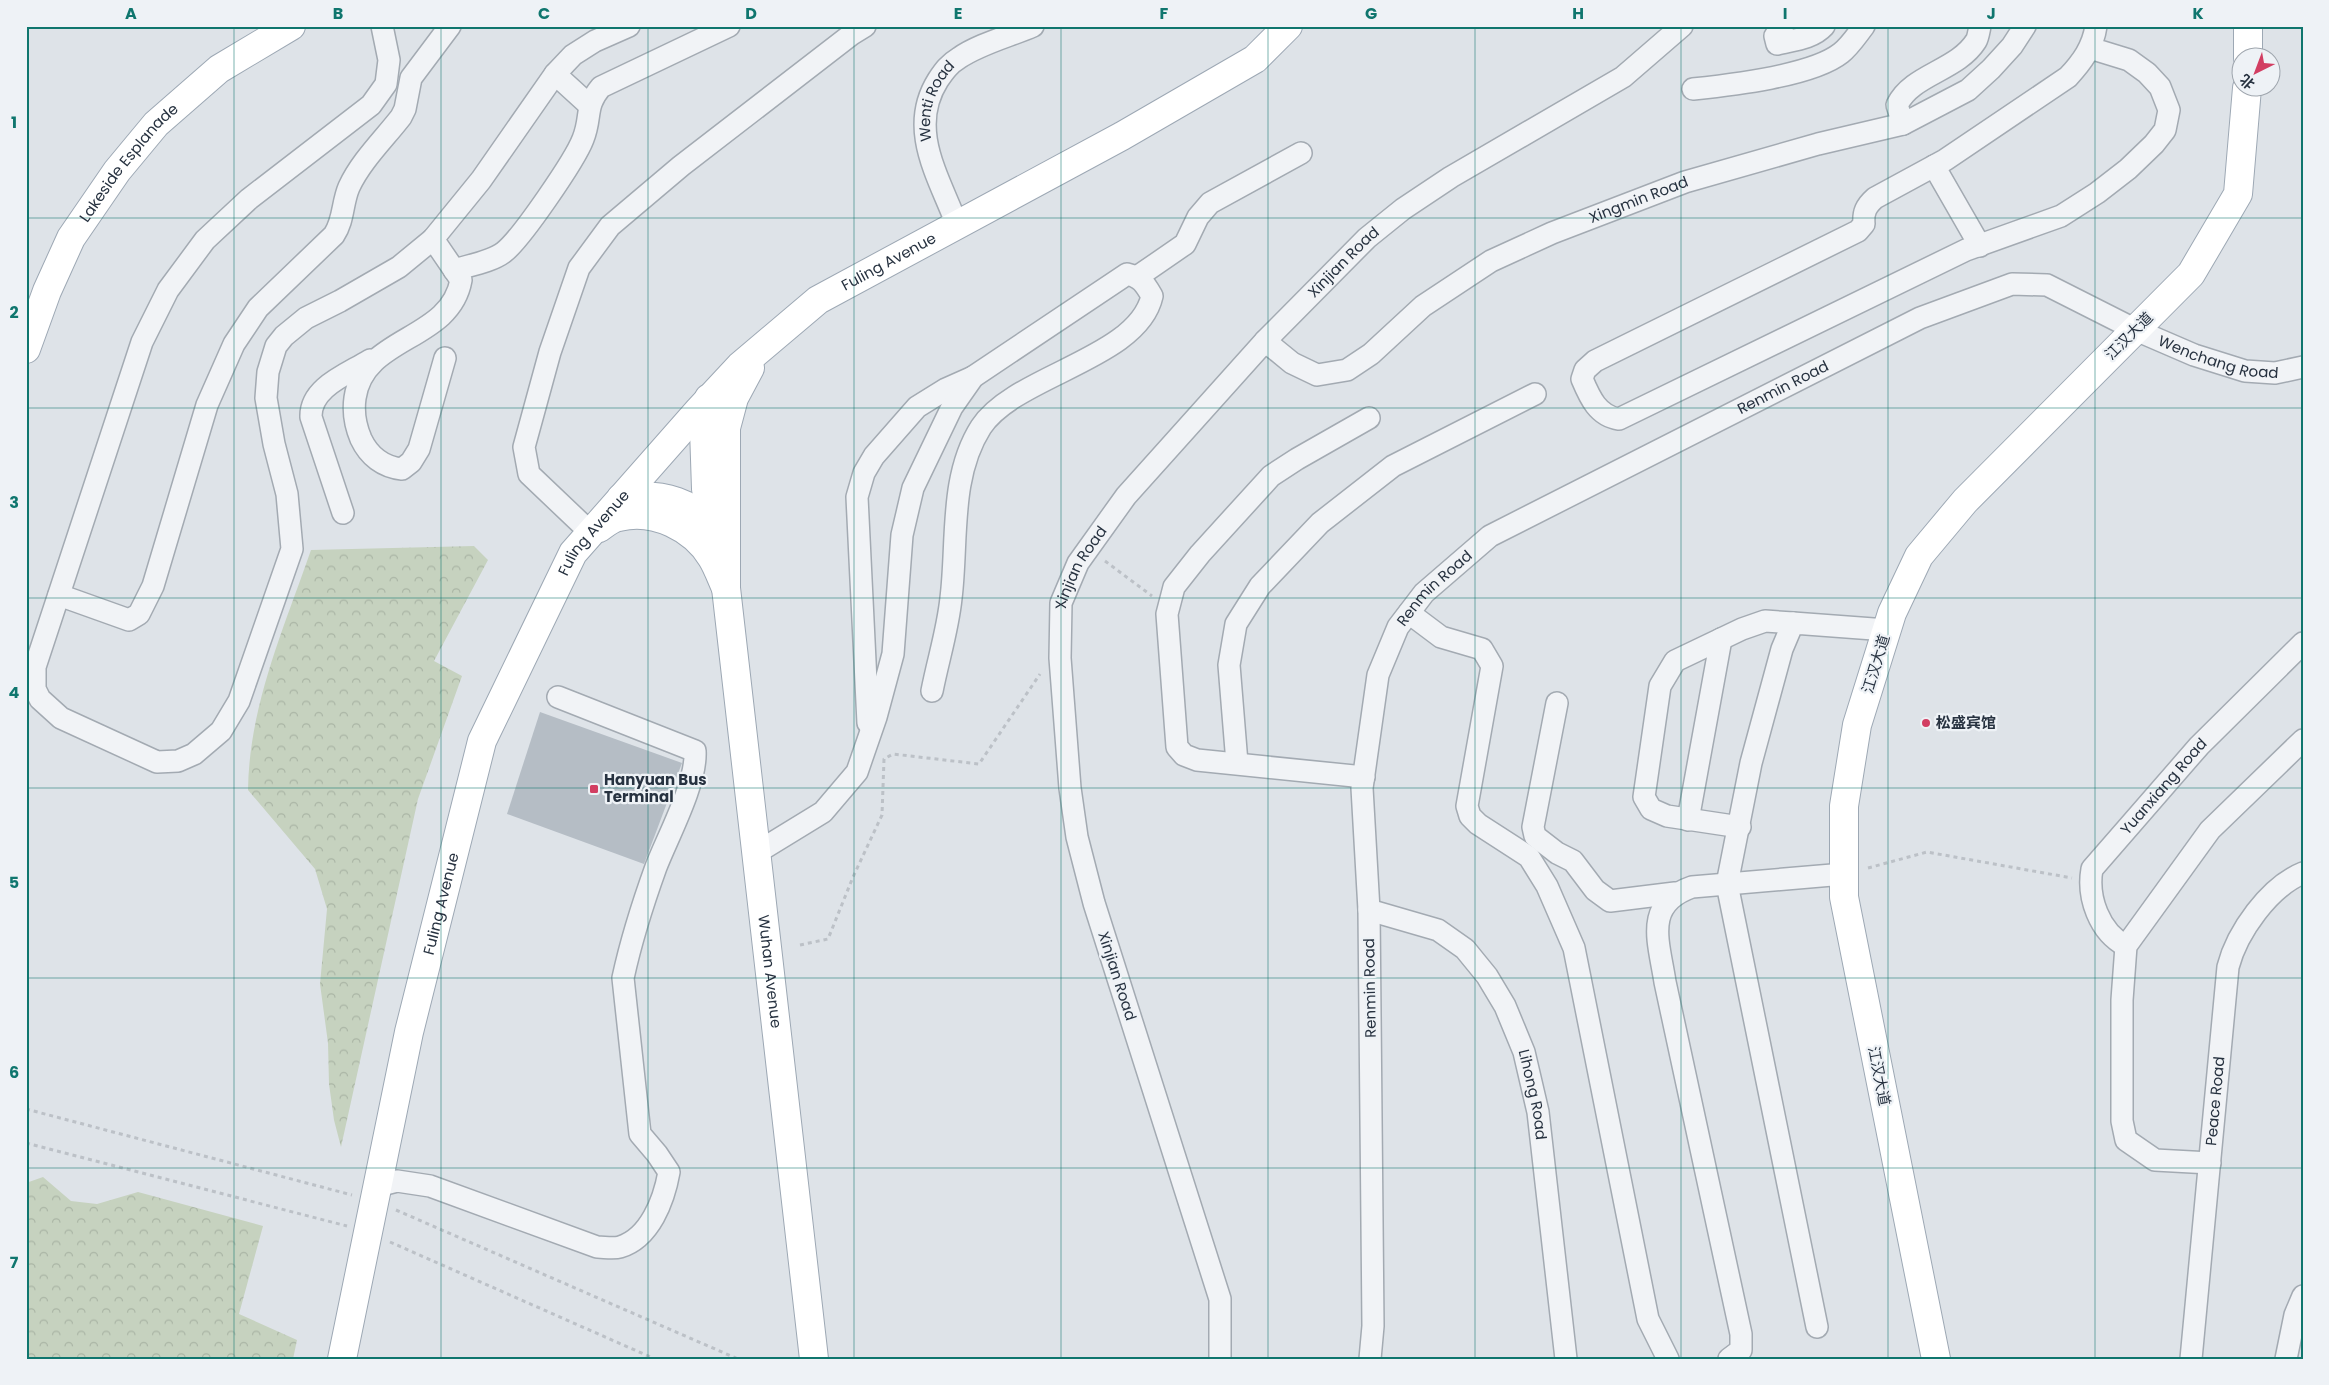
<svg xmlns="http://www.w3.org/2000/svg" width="2329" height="1385" viewBox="0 0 2329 1385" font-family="Poppins,'Noto Sans SC',sans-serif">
<defs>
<pattern id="forest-crowns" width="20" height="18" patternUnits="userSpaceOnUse" patternTransform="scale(1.25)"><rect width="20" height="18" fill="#c6d2bf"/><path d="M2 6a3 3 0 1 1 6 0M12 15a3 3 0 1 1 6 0" fill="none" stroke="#aab5a5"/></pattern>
</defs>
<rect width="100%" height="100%" fill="#dee3e8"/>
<!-- forest -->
<path fill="url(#forest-crowns)" d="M474,546L488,560L434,661L462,676L418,799L341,1147L334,1120L329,1084L328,1043L320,984L327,909L315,869L248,790C249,706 284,628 311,550Z
M43,1177L71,1201L97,1204L138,1192L263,1226L239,1314L297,1340L293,1359H26V1183Z"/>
<!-- building -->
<path fill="#b5bdc5" d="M540,712L682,763L644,864L507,814Z"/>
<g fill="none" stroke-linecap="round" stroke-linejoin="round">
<defs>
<g id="minor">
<path d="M382,26L389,60L386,84L371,105L249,199L205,240L168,290L142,342L35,667V689L40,699L61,718L157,762L178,761L194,754L221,731L239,701L292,549L287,494L274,444L266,398L268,372L276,346L284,336L306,318L340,301L399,267L433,239L481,180L555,74L573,55L595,41L629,26"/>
<path d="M1783,26L1775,36L1777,44C1793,40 1812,39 1824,26"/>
<path d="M2090,48L2129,60L2147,73L2160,87L2169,110L2165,130L2154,144L2128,169L2097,193L2061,216L1966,250L1619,419C1598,416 1590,398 1582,379L1585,370L1595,361L1858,231L1864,224C1863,212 1866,206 1875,198L1945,160L2068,77C2082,62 2093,47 2096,26"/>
<path d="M555,74L589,105"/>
<path d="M1693,89C1731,85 1812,76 1841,53C1850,46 1857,35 1864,26"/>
<path d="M1903,124L1897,105C1912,74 1957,71 1976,41C1978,38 1979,31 1980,26"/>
<path d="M1934,166L1980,246"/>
<path id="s1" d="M957,225C939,177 907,129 938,80C944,71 949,64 959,58C979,44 1010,36 1033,26"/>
<path d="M433,239L461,280C450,342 364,335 355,398C353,412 355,425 361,439C369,456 383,467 402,469L411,462L419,449L445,358"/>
<path d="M454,270C470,265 491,262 504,252C521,239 575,160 583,139C592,117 584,107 601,87L729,26"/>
<path d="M1137,277L1185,244L1198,217L1210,203L1301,153"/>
<path id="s2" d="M1265,341L1292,363L1317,375L1347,370L1371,354L1423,306L1491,261L1552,233L1685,182L1818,144L1903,124L1968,90L1991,69L2012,46L2025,26"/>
<path d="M343,513L311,417C310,387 348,374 370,360"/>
<path d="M591,533L529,474L524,447L550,352L579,268L610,226L681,166L852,34L865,26"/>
<path d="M59,595L129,620L139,614L153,586L207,405L234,344L258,308L334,235C344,220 342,203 349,187C361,161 384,139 401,117L405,109L411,78L450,26"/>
<path d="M1409,613L1441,637L1482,649L1492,666L1467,806L1470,816L1478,824L1529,857L1547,886L1574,948L1648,1319L1668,1359"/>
<path d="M1557,703L1533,827L1535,836L1557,853L1573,861L1595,890L1610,901L1675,893"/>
<path d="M868,723L857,497L864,473L874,456L917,407L946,389L973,377"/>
<path d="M1237,763L1229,665L1236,624L1260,586L1320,523L1393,466L1535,394"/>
<path d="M1364,777L1197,760L1184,755L1177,747L1167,614L1174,587L1200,554L1271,476L1297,459L1369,418"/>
<path d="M1688,820L1721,639"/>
<path d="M1740,827L1667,816L1651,809L1644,797L1660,686L1675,661L1742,629L1765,621L1793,623"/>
<path d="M756,853L823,812L857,772L876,717L893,654L902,535L913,488L952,407L973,377L1127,274C1141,277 1145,284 1152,296C1138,359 1015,375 981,427C949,477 958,542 951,598C948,629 938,660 932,691"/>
<path id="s3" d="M1369,910L1438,930L1465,949L1487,976L1505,1006L1524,1052L1538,1112L1566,1359"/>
<path id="s4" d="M2126,946C2099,932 2087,897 2092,869L2199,746L2303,643"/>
<path d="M2210,1163L2155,1160L2126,1140L2122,1121V1000L2126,946L2210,830L2303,740"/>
<path d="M377,1186L397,1181L430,1186L597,1247C604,1247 613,1249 620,1247C650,1238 664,1200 669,1172L657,1154L640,1134L623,978C631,941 643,903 656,867C668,836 697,783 695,751L558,697"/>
<path d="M1817,1327L1727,884L1751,763L1782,649L1793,623L1887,630"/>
<path id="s5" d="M1220,1359V1299L1094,903L1077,837L1070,788L1060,658L1061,603L1078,563L1126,496L1265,341L1367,238L1403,209L1451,177L1623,77L1682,26"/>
<path id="s6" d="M1370,1359L1373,1326L1369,910L1362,788L1378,675L1398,627L1424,593L1490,536L1920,318L2012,284L2047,285L2136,330L2194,355L2245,371L2275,373L2303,367"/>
<path d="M1729,1359L1741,1350V1334L1665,982C1659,942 1643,904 1692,887L1844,874"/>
<path id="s7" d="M2191,1359L2228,967C2237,932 2269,887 2303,873"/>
<path d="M2286,1359L2295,1315L2303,1296"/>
</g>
<g id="major">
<path d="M2248,58V26"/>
<path id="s8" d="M26,349L47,291L71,238L117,171L156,124L219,69L291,26"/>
<path id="s9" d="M750,368L734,398L726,428V588L814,1359"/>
<path d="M709,398L704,429L706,489L720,526"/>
<path d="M621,498C660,492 698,501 718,537"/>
<path d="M599,528C605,524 612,518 619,517C654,508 694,528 712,558C717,566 721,577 725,586"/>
<path id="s10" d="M342,1359L409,1032L482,741L573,553L699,410L740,366L818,300L1122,136L1255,59L1288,26"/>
<path d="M1936,1359L1844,897V806L1857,725L1892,613L1919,556L1965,501L2191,274L2238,194L2247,88"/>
</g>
</defs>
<!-- minor casing -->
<use href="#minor" stroke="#a3aab2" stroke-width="24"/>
<!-- major casing -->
<use href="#major" stroke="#9da8b4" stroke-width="30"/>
<!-- path -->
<path stroke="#bcc1c7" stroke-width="3" stroke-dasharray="4 4" stroke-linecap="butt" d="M1105,561L1152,596
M1868,868L1927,852L2072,878
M800,945L828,939L853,877L882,815L884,759L893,754L979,764L1040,674
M26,1109L352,1195
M26,1143L347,1226
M396,1210L738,1359
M390,1242L655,1359
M2128,1359H2129"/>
<!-- minor -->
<use href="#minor" stroke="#f1f3f6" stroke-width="21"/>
<!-- major -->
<use href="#major" stroke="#fff" stroke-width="28"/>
</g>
<!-- grid -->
<path fill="none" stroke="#0f766e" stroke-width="1" stroke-opacity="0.55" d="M234,26V1359M441,26V1359M648,26V1359M854,26V1359M1061,26V1359M1268,26V1359M1475,26V1359M1681,26V1359M1888,26V1359M2095,26V1359M26,218H2303M26,408H2303M26,598H2303M26,788H2303M26,978H2303M26,1168H2303"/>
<!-- markers -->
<g fill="#d23e62" stroke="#eef2f6" stroke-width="2">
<circle cx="1926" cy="723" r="5"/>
<rect x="589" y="784" width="10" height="10" rx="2.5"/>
</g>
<g text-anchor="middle" stroke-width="4.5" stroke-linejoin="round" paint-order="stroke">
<!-- street labels -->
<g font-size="15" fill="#273240" stroke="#eef2f6">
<text dy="5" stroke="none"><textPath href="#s1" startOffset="132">Wenti Road</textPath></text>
<text dy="5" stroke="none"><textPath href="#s8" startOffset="215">Lakeside Esplanade</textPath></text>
<text dy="5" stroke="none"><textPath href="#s2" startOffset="434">Xingmin Road</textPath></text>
<text dy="5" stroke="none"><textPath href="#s10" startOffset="1276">Fuling Avenue</textPath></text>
<text dy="5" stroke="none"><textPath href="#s5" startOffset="1224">Xinjian Road</textPath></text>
<text transform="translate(2129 336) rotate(-45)" y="5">江汉大道</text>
<text dy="5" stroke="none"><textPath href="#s6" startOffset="1670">Wenchang Road</textPath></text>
<text dy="5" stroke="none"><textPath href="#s6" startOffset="1196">Renmin Road</textPath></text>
<text dy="5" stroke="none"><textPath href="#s10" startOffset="871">Fuling Avenue</textPath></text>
<text dy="5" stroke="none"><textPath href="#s5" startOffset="819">Xinjian Road</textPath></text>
<text dy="5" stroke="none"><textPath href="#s6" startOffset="791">Renmin Road</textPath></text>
<text transform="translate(1876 664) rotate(-73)" y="5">江汉大道</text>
<text dy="5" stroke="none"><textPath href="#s4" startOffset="199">Yuanxiang Road</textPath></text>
<text dy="5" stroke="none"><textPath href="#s10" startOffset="466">Fuling Avenue</textPath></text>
<text dy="5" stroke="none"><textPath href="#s9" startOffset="611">Wuhan Avenue</textPath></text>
<text transform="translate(1117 976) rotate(72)" y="5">Xinjian Road</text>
<text transform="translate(1370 988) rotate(-91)" y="5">Renmin Road</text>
<text transform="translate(1879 1076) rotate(79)" y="5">江汉大道</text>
<text dy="5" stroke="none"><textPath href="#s3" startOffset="268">Lihong Road</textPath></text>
<text dy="5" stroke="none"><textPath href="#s7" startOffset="259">Peace Road</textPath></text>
</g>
<!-- poi labels -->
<g font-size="15" font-weight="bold" fill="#273240" stroke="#eef2f6" text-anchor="start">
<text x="1936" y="728">松盛宾馆</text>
<text x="604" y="785">Hanyuan Bus<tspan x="604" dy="17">Terminal</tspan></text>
</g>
</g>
<!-- border -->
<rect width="2329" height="1385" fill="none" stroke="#eef2f6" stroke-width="55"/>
<!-- north arrow -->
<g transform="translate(2256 72) rotate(222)"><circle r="24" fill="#eef2f6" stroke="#9ea5ad"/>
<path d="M0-4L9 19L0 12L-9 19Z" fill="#d23e62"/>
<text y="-8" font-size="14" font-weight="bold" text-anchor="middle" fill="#273240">北</text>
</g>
<rect x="28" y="28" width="2274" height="1330" fill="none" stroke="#0f766e" stroke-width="2"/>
<g font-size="16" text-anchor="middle" font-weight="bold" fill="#0f766e">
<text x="131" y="19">A</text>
<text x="338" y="19">B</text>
<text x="544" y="19">C</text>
<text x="751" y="19">D</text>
<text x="958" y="19">E</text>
<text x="1164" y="19">F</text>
<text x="1371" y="19">G</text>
<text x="1578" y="19">H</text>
<text x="1785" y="19">I</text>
<text x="1991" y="19">J</text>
<text x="2198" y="19">K</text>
<text x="14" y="128">1</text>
<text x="14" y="318">2</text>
<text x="14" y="508">3</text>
<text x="14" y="698">4</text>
<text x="14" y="888">5</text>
<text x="14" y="1078">6</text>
<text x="14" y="1268">7</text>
</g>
</svg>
